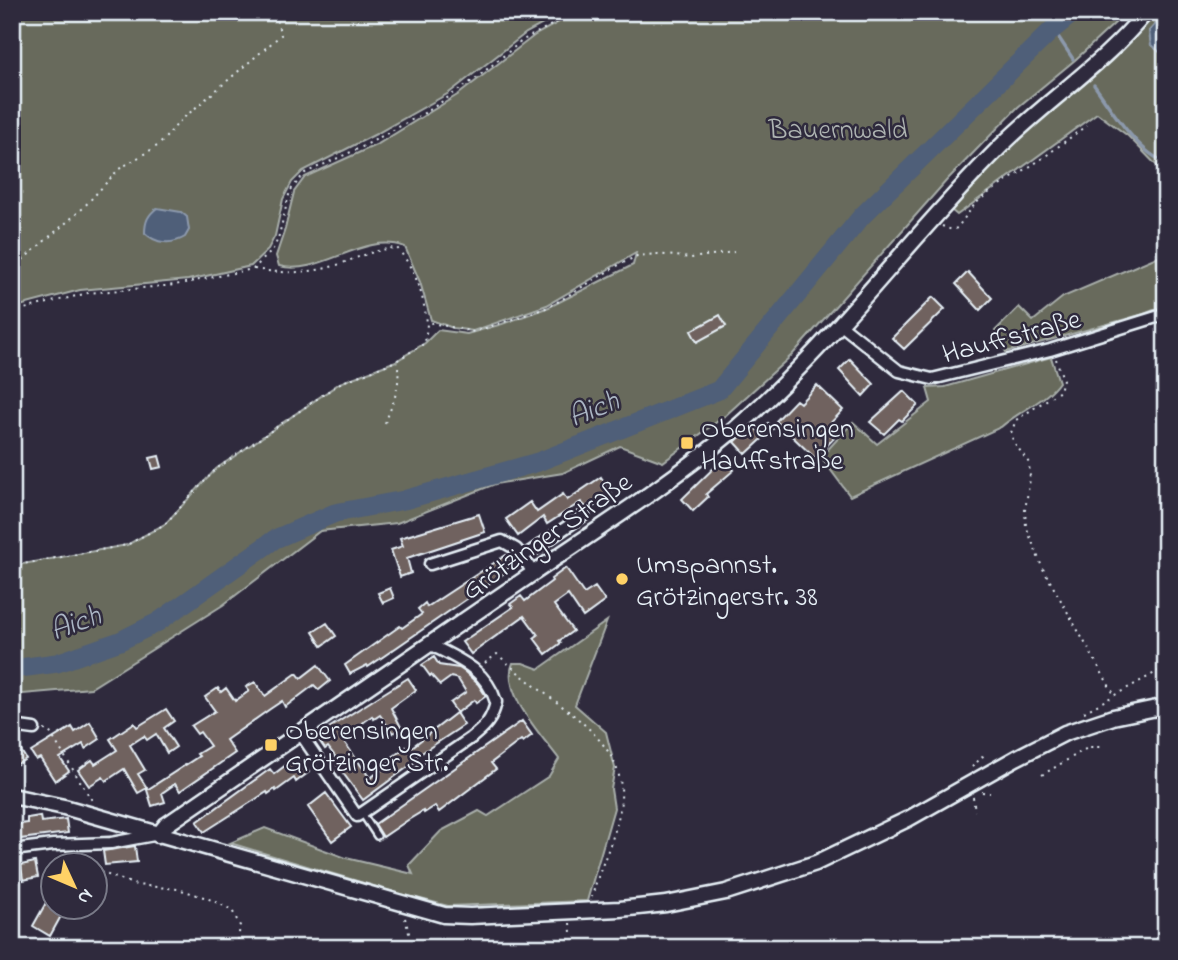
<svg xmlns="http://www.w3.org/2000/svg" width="1178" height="960" viewBox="0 0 1178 960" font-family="'Indie Flower',sans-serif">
<rect width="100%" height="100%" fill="#2f2a3d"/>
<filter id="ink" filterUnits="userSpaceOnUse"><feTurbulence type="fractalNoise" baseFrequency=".0143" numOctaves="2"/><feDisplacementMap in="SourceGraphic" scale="14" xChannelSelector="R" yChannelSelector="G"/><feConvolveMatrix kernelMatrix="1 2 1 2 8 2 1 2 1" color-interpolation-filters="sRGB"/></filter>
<g filter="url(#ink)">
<!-- green -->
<path fill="#676a5c" stroke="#a8aeaa" stroke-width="2" d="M12,12H565L526,33L449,93L376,134L303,171L292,182L283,199L275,236L267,251L251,266L188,280L80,290L12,308Z
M577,12H1124L1115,23L1075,60L1018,107L947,180L792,355L726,415L663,462L620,446L563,473L495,484L397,523L320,531L223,605L91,688L12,695V566L127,545L165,524L216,469L340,383L396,361L425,343L438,330L467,334L502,324L549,307L633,265L636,253L547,305L473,331L453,328L431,320L420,282L405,247C363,231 321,277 279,266L276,256L285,229L294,192L305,177L378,144L459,94L535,35Z
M1153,12H1166L1149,31L1151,45L1166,57V175L1128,136L1097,113L957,215L951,210L1016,138L1143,25Z
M1166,253V305L1144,314L1006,352L995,331L1019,307L1033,321L1063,297Z
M1051,357L1059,382C1046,401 1019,411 1001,427L850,496L821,457L853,422L877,444L931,402L927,388L945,387Z
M607,621L575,705L606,732L615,768L611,789L614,808L587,901L448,906L397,893L230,843L265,828L346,858L413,874L409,865L441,831L479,811L488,816L549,776L559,759C543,737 500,692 513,663H523L539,669Z"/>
<!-- water -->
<path fill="#4f5e79" stroke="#8c99ac" stroke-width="2" d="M1166,13V57L1151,45L1149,31Z
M157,208L181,212L187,217L189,230L185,237C172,245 156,244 145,233C145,221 148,215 157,208Z"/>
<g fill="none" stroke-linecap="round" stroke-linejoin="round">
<!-- stream -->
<path stroke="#8c99ac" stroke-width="3.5" d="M1053,29L1073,59
M1094,85C1111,108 1138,154 1166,162"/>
<!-- river -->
<path stroke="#4f5e79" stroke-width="19" d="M12,669L57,663L120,641L158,622L275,539L335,513L404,500L538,462L719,390L862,216L1053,29L1074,12"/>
</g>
<!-- building -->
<path fill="#70625e" stroke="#e8f1f8" stroke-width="2" d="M968,272L992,298L980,310L956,284Z
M933,297L945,309L904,349L892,338Z
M720,315L726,326L697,342L691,331Z
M850,359L874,384L863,396L839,370Z
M817,385L843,410L825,429L834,438L815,458L776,421L796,400L800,403Z
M904,391L918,405L902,421L899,419L884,434L870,422Z
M768,423L773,429L746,454L735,442L753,425L758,431Z
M159,456L162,467L153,469L150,458Z
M724,458L734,470L706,494L708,497L693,511L682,499Z
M601,477L612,494L589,510L581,502L547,524L543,517L518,536L506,519L530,502L537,512L563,494L567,500Z
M479,514L485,532L407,558L411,573L400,577L391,550L403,546L400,538Z
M506,555L513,565L505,570L506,572L368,667L367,665L350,674L345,665L400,626L402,628L422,614L418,609L425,603L427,607Z
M566,568L584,594L595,587L605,601L583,617L568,595L554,605L573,631L559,641L561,643L546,654L534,638L538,635L524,616L471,654L462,642L513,607L510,604L521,596L525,601L552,581L551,579Z
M390,588L394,598L383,603L378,593Z
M327,623L336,636L322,646L313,632Z
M434,657L439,665L459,668L465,672L478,684L486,696L476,703L474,700L457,713L450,703L466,692L458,679L451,677L440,685L431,675L430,676L422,665Z
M318,665L330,681L319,690L314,685L285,707L282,701L270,709L226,740L235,753L180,791L175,784L162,793L165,802L152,806L147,790L199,756L197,754L210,746L200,732L197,734L191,726L215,711L205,697L218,688L221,692L226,688L235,701L249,691L246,687L255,682L265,696L297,673L301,678Z
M408,678L416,690L391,708L401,727L393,733L380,715L374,719L372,716L356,728L353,731L356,735L345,743L370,778L390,764L387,761L406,747L408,750L456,713L464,725L414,758L416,761L363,800L337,765L340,763L328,747L325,749L316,736Z
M166,709L174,721L164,728L176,747L167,753L156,734L147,740L144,736L130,745L145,770L138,774L147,788L138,793L124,769L106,781L103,777L89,786L78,770L92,760L95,764L117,750L110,739L134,723L137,727Z
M522,721L532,735L523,742L521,740L491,763L496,769L439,812L435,806L424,813L423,811L408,820L383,837L375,824Z
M90,722L100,739L85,749L83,744L60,758L69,771L55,781L40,758L36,760L31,752L72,727L75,732Z
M12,736L26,759L12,767Z
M298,756L309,772L296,782L294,778L276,791L275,789L268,794L267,792L204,832L197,822L270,769L274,774Z
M326,793L351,827L332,841L308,807Z
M40,816L41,822L66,819L68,833L12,840V825L27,823V818Z
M135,846L137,862L105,865L103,851Z
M35,862L38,877L23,880L21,865Z
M52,892V907H66L50,936L33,926Z"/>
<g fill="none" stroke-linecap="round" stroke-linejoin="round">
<defs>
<path id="service" d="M362,813L377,836"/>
<path id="minor" d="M840,324L899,371L932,379L1050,350L1166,314
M430,564L502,541L516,549L523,557
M533,573L523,557L584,515
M12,726L34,729
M300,733L357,816L362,813L471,738C485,727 492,720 496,702C486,669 458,659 429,644
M12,850L53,845L111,843L154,835"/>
<path id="secondary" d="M12,796L64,807L444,915L470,916L620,909L666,904L726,892L816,863L908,819L1016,758L1065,733L1113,717L1166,706
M158,835L166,825C288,741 410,657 532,574C601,527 672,482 736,428C833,344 909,238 1000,147C1047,100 1104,64 1146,12"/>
</defs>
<!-- service casing -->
<use href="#service" stroke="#e8f1f8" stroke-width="10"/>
<!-- minor casing -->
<use href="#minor" stroke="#e8f1f8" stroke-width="15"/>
<!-- secondary casing -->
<use href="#secondary" stroke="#e8f1f8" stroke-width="19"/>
<!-- path -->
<path stroke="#e8f1f8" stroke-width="2" stroke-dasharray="2 5" stroke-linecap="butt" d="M942,226L952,230L957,228L975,204L987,194L1043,158L1087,125
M12,269L82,209L119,169L159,145L180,121L281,35L274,12
M254,269C283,274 311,274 340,264C359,257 376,249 397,248C417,272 422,292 427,322L474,332L549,307L617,266L637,256L658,254L691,258L734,252
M12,312L88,293L175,285L253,269L272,251L278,239L290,191L305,173L362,147L428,111L475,79L523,40L576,12
M1056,359L1063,379L1060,391L1016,420L1011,433L1013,441L1029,463L1030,479L1025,510L1026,526L1042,567L1115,696
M385,423C393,403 402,384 397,362
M12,566L127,545L165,524L216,469L340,383L396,361L425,343L427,324
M485,663L497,654C511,666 524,678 539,689C575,716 625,748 621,799C619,833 600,864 592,897
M1084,712L1166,667
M44,730L49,731L93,802
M972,767L986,753
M1042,775L1089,747H1101
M982,792L990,793
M973,797L975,811
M63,856L67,861L80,866
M94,870L136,885L178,889L207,898L232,910L240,926L237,948
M405,918L413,948
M570,923L571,932
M31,945L35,948"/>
<!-- service -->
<use href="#service" stroke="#2f2a3d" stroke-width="5"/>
<!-- minor -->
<use href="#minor" stroke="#2f2a3d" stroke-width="10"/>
<!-- secondary -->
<use href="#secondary" stroke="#2f2a3d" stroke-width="14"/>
</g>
</g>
<!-- markers -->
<g fill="#ffd166" stroke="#2f2a3d" stroke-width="2.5">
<rect x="680" y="436" width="14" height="14" rx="3.5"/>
<circle cx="622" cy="579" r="7"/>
<rect x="264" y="738" width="14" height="14" rx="3.5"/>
</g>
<g text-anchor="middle" stroke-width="5" stroke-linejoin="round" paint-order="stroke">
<!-- park labels -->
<g font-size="28" fill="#aeb4b2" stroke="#2f2a3d">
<text x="838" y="138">Bauernwald</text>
</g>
<!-- street labels -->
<g font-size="28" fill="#e8f1f8" stroke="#2f2a3d">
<text transform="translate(1011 335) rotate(-15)" y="10">Hauffstraße</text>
<text transform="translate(546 535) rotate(-35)" y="10">Grötzinger Straße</text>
</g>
<!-- poi labels -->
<g font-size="28" fill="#e8f1f8" stroke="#2f2a3d" text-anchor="start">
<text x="701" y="437">Oberensingen<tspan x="701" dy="32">Hauffstraße</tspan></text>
<text x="636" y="573">Umspannst.<tspan x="636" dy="32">Grötzingerstr. 38</tspan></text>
<text x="285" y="739">Oberensingen<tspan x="285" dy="32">Grötzinger Str.</tspan></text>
</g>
<!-- water labels -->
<g font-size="30" font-style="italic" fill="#abb6c5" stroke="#2f2a3d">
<text transform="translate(593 408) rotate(-22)" y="10">Aich</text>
<text transform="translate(75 622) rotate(-20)" y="10">Aich</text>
</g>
</g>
<!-- margin -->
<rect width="1178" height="960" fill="none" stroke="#2f2a3d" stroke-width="42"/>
<rect x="21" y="21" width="1136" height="918" fill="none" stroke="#e8f1f8" stroke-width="2.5" filter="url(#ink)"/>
<!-- north arrow -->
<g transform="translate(74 886) rotate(134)"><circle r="33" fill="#2f2a3d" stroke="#797a88" stroke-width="2"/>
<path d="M0-5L12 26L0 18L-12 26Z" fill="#ffd166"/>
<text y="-10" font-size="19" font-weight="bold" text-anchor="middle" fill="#e8f1f8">N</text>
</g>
</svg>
